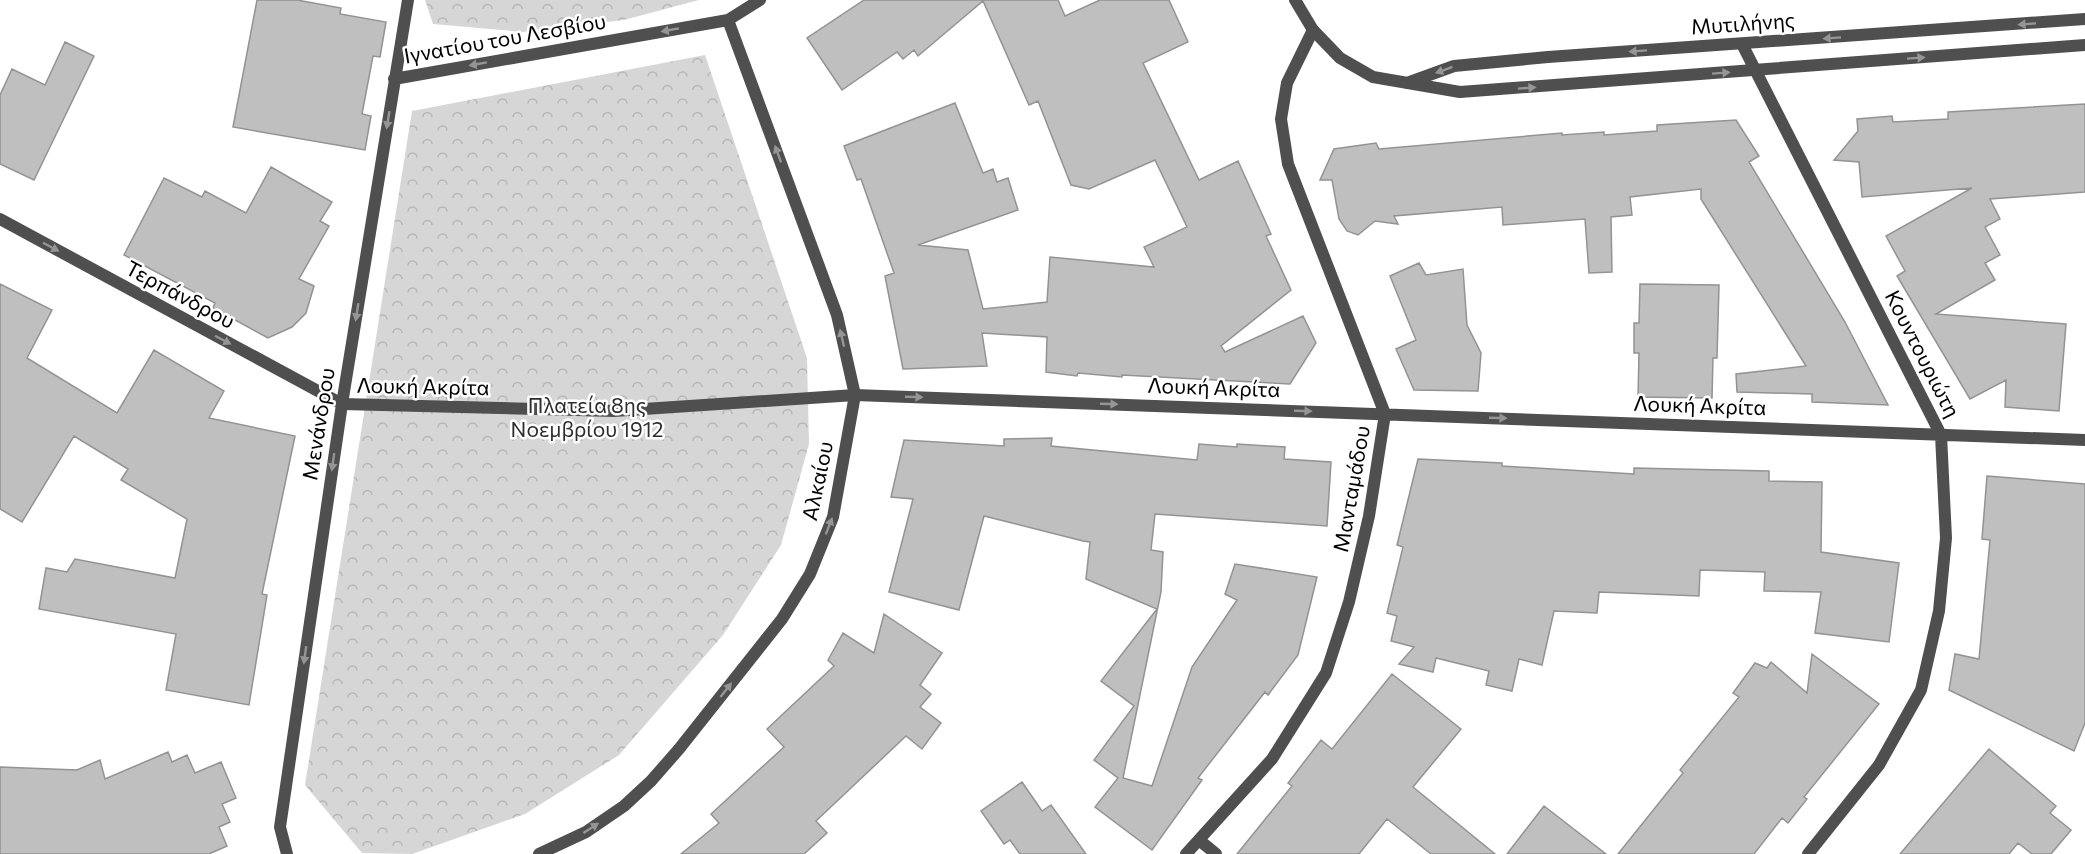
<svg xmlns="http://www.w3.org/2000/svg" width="2085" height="854" viewBox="0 0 2085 854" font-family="Commissioner,sans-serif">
<defs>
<pattern id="park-crowns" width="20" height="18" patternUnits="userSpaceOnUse" patternTransform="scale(1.5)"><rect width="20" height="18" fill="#d6d6d6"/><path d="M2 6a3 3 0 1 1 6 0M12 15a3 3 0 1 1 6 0" fill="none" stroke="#b6b6b6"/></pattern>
</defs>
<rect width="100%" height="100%" fill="#fff"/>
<!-- park -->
<path fill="url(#park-crowns)" d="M425,0H699L624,20L523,32L433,24Z
M705,55L807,358L809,444L781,545L723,635L619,755L525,814L412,854L362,853L305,785L412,111Z"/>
<!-- building -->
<path fill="#bfbfbf" stroke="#939393" stroke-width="1.5" d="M257,0H297L341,8L340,14L386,22L380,57L373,56L362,114L371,116L365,150L233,127Z
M864,0H1058L1065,16L1100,0H1169L1188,42L1143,63L1199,180L1238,161L1271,234L1266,236L1291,290L1221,346L1225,352L1303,316L1316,343L1290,384L1122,375V377L1078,373L1077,376L1046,372L1047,337L982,333L987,366L903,369L885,276L894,273L861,179L857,180L844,146L955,103L983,173L993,169L997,182L1008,178L1018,210L918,245L968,250L983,309L1047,302L1050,257L1154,267L1144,247L1187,227L1155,160L1089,189L1071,185L1038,101L1029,105L983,1L918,56L914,50L903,59L897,52L842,90L807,38Z
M65,42L94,56L34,180L0,164V95L12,69L45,85Z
M2085,104V192L1990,199L2000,219L1985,227L2000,255L1985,263L1995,280L1936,314L2066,324L2059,411L2005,407L2006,380L1970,399L1897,276L1905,271L1886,236L1972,188L1862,197L1859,162L1834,160L1858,131L1857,119L1892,116L1893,122L1948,119V112Z
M1736,120L1759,156L1749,162L1845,322L1888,405L1812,402V394L1737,392L1736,374L1806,366L1701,199V189L1630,197L1632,215L1611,217L1612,272L1589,273L1585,219L1503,225L1502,207L1394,216L1398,224L1375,221L1358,235L1347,231L1339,219L1332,180H1320L1334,149L1376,143L1379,149L1562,133V135L1604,132V135L1657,131V125Z
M271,167L332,202L320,221L329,226L299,279L314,286L306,313L292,327L268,338L213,308L215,303L124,255L164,178L202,197L205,191L246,213Z
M1419,263L1426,275L1463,269L1467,325L1481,353L1478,391L1414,390L1396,349L1416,340L1390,276Z
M0,284L52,310L27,358L117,413L154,350L224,391L209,418L295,436L262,594L267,595L249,705L166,690L176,634L39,609L46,568L67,572L75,559L175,578L187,519L121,480L128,469L74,436L22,522L0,509Z
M1640,284L1719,285L1717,358H1713L1712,398L1638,397L1639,353H1634V323H1639Z
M1052,438L1051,446L1197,460L1199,444L1237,447V444L1285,447L1284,459L1331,462L1327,526L1155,514L1151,550L1163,552L1161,592L1123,778L1152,786L1192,667L1237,600L1225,594L1235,564L1317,577L1298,655L1268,695L1265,692L1198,778L1202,780L1152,850L1095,807L1118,778L1094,760L1134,706L1101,681L1157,609L1086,579L1090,542L1083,541L984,516L959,610L889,592L913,499L891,497L904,440L1004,446V439Z
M1418,459L1502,463V466L1634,474V468L1769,471V481L1822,482L1821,552L1899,563L1889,642L1815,633L1821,592L1764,591L1765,572L1700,570L1699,596L1599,592L1597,613L1554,611L1542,665L1519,659L1512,691L1486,685L1489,671L1436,658L1433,672L1399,664L1414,647L1391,641L1397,616L1387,613L1403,547L1397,545Z
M1987,476L2085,484V723L2074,751L1949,690L1955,654L1979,659L1990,540L1982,539Z
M884,614L942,653L920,685L931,694L920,707L941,723L922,749L906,736L816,821L827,833L804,854H681L719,823L711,814L784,747L767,729L834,666L828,660L843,633L874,653Z
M1812,654L1879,704L1804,797L1807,799L1788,823L1782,818L1754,854H1618L1683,773L1680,770L1739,697L1733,693L1755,663L1767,668L1771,662L1807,693Z
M1392,674L1461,729L1413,787L1495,854H1431L1387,819L1359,854H1237L1292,786L1288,783L1321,740L1332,749Z
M1989,749L2056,806L2050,813L2071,830L2051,854H2032L2018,843L2009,854H1900Z
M168,752L172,762L187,755L195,773L221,762L236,798L222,804L230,822L219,827L227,846L209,854H0V767L77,770L100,760L105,779Z
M1022,782L1042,811L1051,805L1086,854H1020L1010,840L1004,844L981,811Z
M1544,806L1606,854H1507Z"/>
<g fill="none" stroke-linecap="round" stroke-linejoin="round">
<!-- pedestrian -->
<path stroke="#4f4f4f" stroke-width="12" d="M342,404L614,411L855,395"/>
<!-- minor -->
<path stroke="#4f4f4f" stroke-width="12" d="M1742,44L1941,435L1946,538L1939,611L1921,690L1879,765L1808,854
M855,395L2085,440
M1199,840L1216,854
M1186,854L1272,759L1326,673L1349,602L1369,516L1385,414L1288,164L1281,119L1287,83L1313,30"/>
<!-- tertiary -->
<path stroke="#4f4f4f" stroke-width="12" d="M1295,0L1313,30L1340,58L1373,77L1460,92L2085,45
M394,79L728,20L760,0
M1407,83L1454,66L1548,57L2085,19
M0,219L342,404
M287,854L280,827L342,404L408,0
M539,854L586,832L624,806L651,781L679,749L782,619L810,574L833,517L855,395L837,315L728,20"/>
</g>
<!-- one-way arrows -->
<defs><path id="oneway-solid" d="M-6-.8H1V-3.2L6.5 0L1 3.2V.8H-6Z" transform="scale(1.5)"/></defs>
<g fill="#959595">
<use href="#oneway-solid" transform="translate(2027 24) rotate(176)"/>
<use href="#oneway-solid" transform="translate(670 30) rotate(170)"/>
<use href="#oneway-solid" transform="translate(1832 38) rotate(176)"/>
<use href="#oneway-solid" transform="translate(1638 51) rotate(176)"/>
<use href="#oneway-solid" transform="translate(1916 58) rotate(-4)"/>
<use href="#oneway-solid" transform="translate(478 64) rotate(170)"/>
<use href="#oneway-solid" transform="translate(1444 70) rotate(160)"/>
<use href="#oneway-solid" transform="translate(1721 73) rotate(-4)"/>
<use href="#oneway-solid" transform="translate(1527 88) rotate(-4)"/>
<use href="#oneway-solid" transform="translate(388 120) rotate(99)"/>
<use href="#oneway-solid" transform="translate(778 154) rotate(-110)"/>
<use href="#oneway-solid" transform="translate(51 247) rotate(28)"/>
<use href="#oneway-solid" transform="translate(357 312) rotate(99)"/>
<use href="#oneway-solid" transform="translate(842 338) rotate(-103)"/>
<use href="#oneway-solid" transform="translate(223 340) rotate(28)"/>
<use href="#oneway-solid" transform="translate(914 397) rotate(2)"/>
<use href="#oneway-solid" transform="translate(1109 404) rotate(2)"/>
<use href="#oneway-solid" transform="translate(1303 411) rotate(2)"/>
<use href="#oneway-solid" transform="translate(1498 418) rotate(2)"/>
<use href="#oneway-solid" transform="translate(333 462) rotate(98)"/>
<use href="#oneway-solid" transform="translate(829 526) rotate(-69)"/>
<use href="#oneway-solid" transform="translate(305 655) rotate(98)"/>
<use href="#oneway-solid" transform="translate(726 690) rotate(-52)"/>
<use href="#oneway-solid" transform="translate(591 828) rotate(-33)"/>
</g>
<g text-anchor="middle" stroke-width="5" stroke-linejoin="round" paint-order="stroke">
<!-- street labels -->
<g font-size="21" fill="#000" stroke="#fff">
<text transform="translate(1743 24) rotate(-4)" y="7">Μυτιλήνης</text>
<text transform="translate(505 39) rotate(-10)" y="7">Ιγνατίου του Λεσβίου</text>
<text transform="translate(180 295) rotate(28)" y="7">Τερπάνδρου</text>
<text transform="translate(1922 354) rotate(63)" y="7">Κουντουριώτη</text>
<text transform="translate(423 387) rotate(1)" y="7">Λουκή Ακρίτα</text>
<text transform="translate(1214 388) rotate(2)" y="7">Λουκή Ακρίτα</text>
<text transform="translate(1700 406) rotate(2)" y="7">Λουκή Ακρίτα</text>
<text transform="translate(319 424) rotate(-81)" y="7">Μενάνδρου</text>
<text transform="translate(818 481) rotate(-78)" y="7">Αλκαίου</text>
<text transform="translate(1352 489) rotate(-80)" y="7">Μανταμάδου</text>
</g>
<!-- park labels -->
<g font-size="21" fill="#2d2d2d" stroke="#fff">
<text x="587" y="413">Πλατεία 8ης<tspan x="587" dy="24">Νοεμβρίου 1912</tspan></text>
</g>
</g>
</svg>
